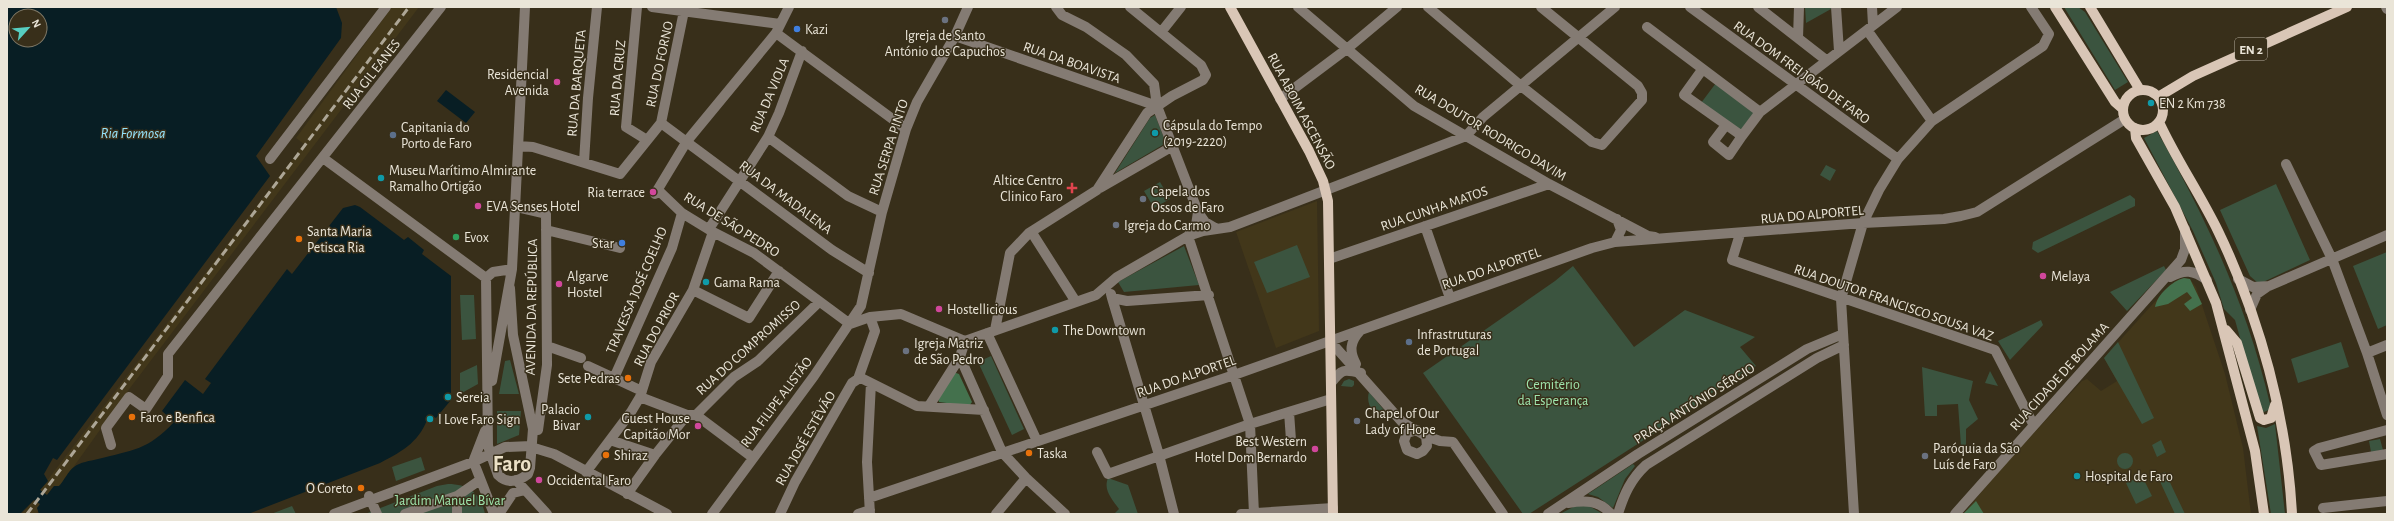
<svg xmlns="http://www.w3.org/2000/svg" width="2394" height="521" viewBox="0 0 2394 521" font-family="'Alegreya Sans',sans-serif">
<rect width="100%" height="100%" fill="#382f1a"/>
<!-- built -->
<path fill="#42371a" d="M392,7H419L130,388L62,483L59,486H54L47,495L40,490L304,144L296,138Z
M1317,201L1319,331L1276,348L1236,232Z
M2184,278L2190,279L2196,287L2225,374L2243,448L2251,514H1963L2005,464L2082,381L2087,379L2101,391L2117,381L2104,358L2169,286L2177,280Z
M34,500L40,505L37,514H22Z"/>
<!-- green -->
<path fill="#3b543f" d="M1805,7H1831V9L1806,23Z
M2064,7H2078L2085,12L2128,82L2115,90Z
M1716,83L1756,112L1742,133L1701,103Z
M1155,115L1166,143L1115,173L1150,118Z
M2157,131C2207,220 2247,305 2270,404L2269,410L2264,412L2260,410L2235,320L2224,309L2216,283L2193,231L2144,138Z
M1826,165L1836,170L1830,181L1820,175Z
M1160,182L1170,199L1154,208L1144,191Z
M2276,184L2310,260L2259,284L2250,276L2220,210Z
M2130,195L2135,199V206L2038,253L2032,249L2033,242Z
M1297,245L1310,277L1267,293L1254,262Z
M1184,246L1199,285L1124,292L1118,282Z
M2387,252V325L2378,329L2353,266Z
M1573,266L1634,347L1685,310L1755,337L1740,347L1756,366L1707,396L1709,398L1529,514H1523L1423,373L1555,281Z
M2164,266L2166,270L2127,311L2110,292Z
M460,295H474L476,339L462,340Z
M2041,320L2043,325L2010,360L1998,341Z
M2118,342L2154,418L2142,424L2104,358Z
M2341,342L2349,367L2298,383L2291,359Z
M991,356L1024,429L1012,435L978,362Z
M510,360L519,394H499L505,361Z
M477,365L478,384L460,394V373Z
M1922,367L1973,381L1969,400L1978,419L1966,429V446H1961L1958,404L1937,405V416H1925Z
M1990,371L1998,386L1985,383Z
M1349,379L1354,381V385L1352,387L1341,386L1344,381Z
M1369,392L1389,416C1375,417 1365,406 1369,392Z
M497,411H521L519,435L497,444Z
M2275,424L2285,514H2271L2257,426L2266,428Z
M2380,439L2383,450L2371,452L2369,441Z
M2161,440L2166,452L2157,457L2152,445Z
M2117 461a8 8 0 1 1 16 0a8 8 0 1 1-16 0Z
M421,457L425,470L396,481L392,467Z
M1633,464L1635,466L1625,479L1613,508L1598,497L1588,494Z
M2165,472L2185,514H2175L2157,475Z
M2142,476L2152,496L2136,504L2126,483Z
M1108,478L1128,485L1138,514L1115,513L1119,509C1112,499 1103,490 1108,478Z
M448,484C469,484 481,494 485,514H365L437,486Z
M1577,505L1589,506L1603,514H1560Z
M292,506L296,514H271Z"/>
<!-- forest -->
<path fill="#44714d" d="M2184,278L2190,279L2202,304L2190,311L2184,304L2192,298L2187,292L2168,304L2155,307C2157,295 2172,281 2184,278Z
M953,372L959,374L972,402L969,406L939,402L937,396Z
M1976,501L1984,514H1963Z"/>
<!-- water -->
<path fill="#081e24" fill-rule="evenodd" d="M7,7H336L342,23L341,38L256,156L270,176L57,460L53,458L44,474L48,481L40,490L47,495L54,486H59C64,481 68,471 74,467C80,462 90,461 98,459C133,450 148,450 174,422L162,411L185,380L203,394L211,383L205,379L287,269L292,274L343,208L355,205L360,207L404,240L408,237L424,250L422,254L451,276V400L436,418L429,415C420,441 405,450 380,463L248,514H39L37,508L40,504L34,500L20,514H7ZM16,16H40V40H16Z
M446,90L475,112L466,123L437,101Z"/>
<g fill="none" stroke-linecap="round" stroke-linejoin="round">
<!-- minor -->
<path stroke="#847b73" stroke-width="10" d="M637,7L626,127L647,140
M652,7L780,24
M1056,7L1062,15L1086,27L1126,55L1154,84L1157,106L1198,212L1205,222L1217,229
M1298,7L1414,106L1549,184L1648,236L1655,237
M1428,7L1521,86L1592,142L1602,145L1642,100V93L1638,86L1541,7
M1690,7L1898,159
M1758,7L1826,60
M1836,7L1839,51
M1872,7L1873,25
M2386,7L2387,9
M1647,27L1760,112L1742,136L1684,95L1702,70
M1867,30L1932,121
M1162,31L1181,7
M776,33L906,129
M955,36L1157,106
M1798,38L1799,7
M1280,99L1348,48L1397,7
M1760,112L1897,7
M661,123L832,250L869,273
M1726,125L1713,142L1729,155L1742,136
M768,137L848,196L882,212
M518,146L533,147L620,174L661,123L684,11
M323,158L486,278
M270,159L386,7
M584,162L588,98L597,7
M2286,164L2332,259L2367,353L2387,415
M1100,188L1173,146
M658,190L682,213L713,232L754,253L850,324
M655,194L687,141L776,33L789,7
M516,207L546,214L547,365L538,430
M1425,226L1450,298
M709,229L768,137L779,113L802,51
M546,230L620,248
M1029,233L1034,236L1076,302
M1740,234L1732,260L1995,350L2033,424
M1188,236L1250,424L1254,514
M1188,236L1196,225L1198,212
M1615,242L1621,230L1617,219
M1329,259L1549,184
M2170,277C2185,269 2193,270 2207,280
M486,278L488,446L498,475C507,484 518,482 528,474L530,468L533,429L513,335L510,288
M486,278L493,272L512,269
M2238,279L2253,287L2269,286L2387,235
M693,290L749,318L779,271
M1111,294L1112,298L1127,301L1209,295
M1112,298L1159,455L1174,514
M2250,310L2257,294L2267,287
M850,324L870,317L901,314L965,341
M995,330L1010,253L1029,233L1097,190L1147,113L1172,96L1203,80L1206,75L1201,65L1130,7
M987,333L1037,441
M965,341L1096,295L1117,277L1188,236L1203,231L1230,227L1466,136L1483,117L1615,7
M1330,341L1402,422L1426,436L1427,446L1423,451L1417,454L1407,450L1404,441L1407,433L1417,430
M547,346L581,358
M2367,353L2387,345
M960,357L1002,452L1026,478L1065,514
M1356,364C1349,351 1350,342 1360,331
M588,366L642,391
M614,378L672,248L682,213
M858,379H863L917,406L984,410
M858,379L875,331L870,317
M492,381L512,269L525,7
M1331,383C1342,369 1343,369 1361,373
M640,397L687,415H696L752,457
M929,406L960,357L965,341
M1289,412L1291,440
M696,415L734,377L758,361L819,302
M2387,430L2319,448L2314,451L2321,465L2387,454
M1426,436L1440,441L1453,442L1503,514
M610,440L655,455
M111,445L106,428L129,397L146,409L168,376V354L441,7
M531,447L554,454L667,514
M1097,452L1108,474L1250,424L1331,399
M473,462L485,431
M476,468L494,514
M586,472L631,412L640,397L651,362L693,290L713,232
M516,480L547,514
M627,494L655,455L687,415
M369,496L377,514
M457,496L480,480
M869,498L1234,375L1592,248L1615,242L1863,223L1944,219L1961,216L1977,212L2125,119
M1568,503C1585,500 1599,500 1611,514
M2323,508L2387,501
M334,514L473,462L505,447L531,446
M405,514L457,496V514
M499,514L513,493L525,490
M712,514L814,376L861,306L882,212L906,129L917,102L955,36L968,7
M780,514L795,482L852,383L858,379
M858,514L870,510
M870,514L867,462L871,383
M996,514L1026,478
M1241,514L1333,508
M1548,514L1638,454L1807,349L1843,334
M1618,514C1624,494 1631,479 1646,465L1817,358L1844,345
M1854,514L1841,299L1863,223L1879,190L1898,159L1932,121L2043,46L2049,34L2031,7
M1955,514L2181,260L2185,249V229"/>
<!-- major -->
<path stroke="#d9c6b6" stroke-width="10" d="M1230,7L1309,151L1323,181L1328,201L1333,514
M2055,7L2115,102L2123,109
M2090,7L2140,90
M2123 110a20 20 0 1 1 40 0a20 20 0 1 1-40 0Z
M2158,97L2193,76L2347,7
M2159,122C2176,159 2200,194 2218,231C2260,318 2287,418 2292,514
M2135,128L2136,138L2175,207L2216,303L2255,451L2264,514
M2226,330L2237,343L2260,418L2264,420L2271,418L2275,405"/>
<!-- rail -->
<path stroke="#ada696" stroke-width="3" stroke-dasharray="8 4" stroke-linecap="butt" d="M27,514L409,7"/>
</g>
<!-- markers -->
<g fill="#6b7280" stroke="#382f1a" stroke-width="1.5">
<circle cx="945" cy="20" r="4"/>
<circle cx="1143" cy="199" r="4"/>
<circle cx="1116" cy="225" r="4"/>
<circle cx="906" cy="351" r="4"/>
<circle cx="1357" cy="421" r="4"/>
<circle cx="1925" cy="456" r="4"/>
</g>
<g fill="#3f7fe0" stroke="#382f1a" stroke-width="1.5">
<circle cx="797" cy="29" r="4"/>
<circle cx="622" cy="243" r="4"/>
</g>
<g fill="#d1479c" stroke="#382f1a" stroke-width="1.5">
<circle cx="557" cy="82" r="4"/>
<circle cx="653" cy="192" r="4"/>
<circle cx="478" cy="206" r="4"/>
<circle cx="2043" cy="276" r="4"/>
<circle cx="559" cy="284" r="4"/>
<circle cx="939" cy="309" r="4"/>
<circle cx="698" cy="426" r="4"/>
<circle cx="1315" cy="449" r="4"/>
<circle cx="539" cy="480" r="4"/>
</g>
<g fill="#0f9aa8" stroke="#382f1a" stroke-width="1.5">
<circle cx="2151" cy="103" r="4"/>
<circle cx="1155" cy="133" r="4"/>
<circle cx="381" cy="178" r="4"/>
<circle cx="706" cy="282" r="4"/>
<circle cx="1055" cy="330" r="4"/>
<circle cx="448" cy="397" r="4"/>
<circle cx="588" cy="417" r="4"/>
<circle cx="430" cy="419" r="4"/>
<circle cx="2077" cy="476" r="4"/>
</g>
<g fill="#5c6f8a" stroke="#382f1a" stroke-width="1.5">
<circle cx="393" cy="135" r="4"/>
<circle cx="1409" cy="342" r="4"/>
</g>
<path fill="#e0444e" stroke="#382f1a" stroke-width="1.5" d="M1070 182h4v4h4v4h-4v4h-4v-4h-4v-4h4z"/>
<circle fill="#2e9e5b" stroke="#382f1a" stroke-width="1.5" cx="456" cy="237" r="4"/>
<g fill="#e8710a" stroke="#382f1a" stroke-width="1.5">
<circle cx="299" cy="239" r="4"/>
<circle cx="628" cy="378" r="4"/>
<circle cx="132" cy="417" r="4"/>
<circle cx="1029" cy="453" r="4"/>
<circle cx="606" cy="455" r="4"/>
<circle cx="361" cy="488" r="4"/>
</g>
<g text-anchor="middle" stroke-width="3" stroke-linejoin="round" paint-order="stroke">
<!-- shield labels -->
<rect fill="#382f1a" stroke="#b5ae9f" stroke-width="1" x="2235" y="38" width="32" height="22" rx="3"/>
<g font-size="13" font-weight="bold" fill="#eae5d8">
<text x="2251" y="54">EN 2</text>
</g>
<!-- poi labels -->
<g font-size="14" fill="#eae5d8" stroke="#382f1a" text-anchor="start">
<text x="805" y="34">Kazi</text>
<text x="945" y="40" text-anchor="middle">Igreja de Santo<tspan x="945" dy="16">António dos Capuchos</tspan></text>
<text x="549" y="79" text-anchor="end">Residencial<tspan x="549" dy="16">Avenida</tspan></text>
<text x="2159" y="108">EN 2 Km 738</text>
<text x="1163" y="130">Cápsula do Tempo<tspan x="1163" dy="16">(2019-2220)</tspan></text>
<text x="401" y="132">Capitania do<tspan x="401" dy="16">Porto de Faro</tspan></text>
<text x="389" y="175">Museu Marítimo Almirante<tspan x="389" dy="16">Ramalho Ortigão</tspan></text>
<text x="1063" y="185" text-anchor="end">Altice Centro<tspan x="1063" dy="16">Clinico Faro</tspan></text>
<text x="1151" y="196">Capela dos<tspan x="1151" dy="16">Ossos de Faro</tspan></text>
<text x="645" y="197" text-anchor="end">Ria terrace</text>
<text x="486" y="211">EVA Senses Hotel</text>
<text x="1124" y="230">Igreja do Carmo</text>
<text x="307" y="236">Santa Maria<tspan x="307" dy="16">Petisca Ria</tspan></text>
<text x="464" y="242">Evox</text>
<text x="614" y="248" text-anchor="end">Star</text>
<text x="567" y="281">Algarve<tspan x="567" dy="16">Hostel</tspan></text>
<text x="2051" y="281">Melaya</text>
<text x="714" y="287">Gama Rama</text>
<text x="947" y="314">Hostellicious</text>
<text x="1063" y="335">The Downtown</text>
<text x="1417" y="339">Infrastruturas<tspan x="1417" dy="16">de Portugal</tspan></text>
<text x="914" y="348">Igreja Matriz<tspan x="914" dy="16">de São Pedro</tspan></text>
<text x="620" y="383" text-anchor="end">Sete Pedras</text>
<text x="456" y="402">Sereia</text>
<text x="580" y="414" text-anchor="end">Palacio<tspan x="580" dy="16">Bivar</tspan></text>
<text x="1365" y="418">Chapel of Our<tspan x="1365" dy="16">Lady of Hope</tspan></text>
<text x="140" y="422">Faro e Benfica</text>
<text x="690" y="423" text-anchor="end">Guest House<tspan x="690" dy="16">Capitão Mor</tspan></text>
<text x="438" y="424">I Love Faro Sign</text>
<text x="1307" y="446" text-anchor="end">Best Western<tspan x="1307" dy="16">Hotel Dom Bernardo</tspan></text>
<text x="1933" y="453">Paróquia da São<tspan x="1933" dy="16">Luís de Faro</tspan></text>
<text x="1037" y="458">Taska</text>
<text x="614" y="460">Shiraz</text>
<text x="2085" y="481">Hospital de Faro</text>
<text x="547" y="485">Occidental Faro</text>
<text x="353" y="493" text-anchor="end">O Coreto</text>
</g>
<!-- street labels -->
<g font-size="14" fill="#eae5d8" stroke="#382f1a">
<text transform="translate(1072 62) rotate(19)" y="5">RUA DA BOAVISTA</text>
<text transform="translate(659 64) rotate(-78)" y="5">RUA DO FORNO</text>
<text transform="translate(1802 72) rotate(36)" y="5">RUA DOM FREI JOÃO DE FARO</text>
<text transform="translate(371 74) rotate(-52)" y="5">RUA GIL EANES</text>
<text transform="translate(617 78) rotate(-85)" y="5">RUA DA CRUZ</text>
<text transform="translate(576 83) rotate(-85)" y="5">RUA DA BARQUETA</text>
<text transform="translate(769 95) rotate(-67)" y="5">RUA DA VIOLA</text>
<text transform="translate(1302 111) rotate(62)" y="5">RUA ABOIM ASCENSÃO</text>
<text transform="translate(1491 132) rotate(31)" y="5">RUA DOUTOR RODRIGO DAVIM</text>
<text transform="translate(888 147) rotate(-72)" y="5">RUA SERPA PINTO</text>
<text transform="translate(786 197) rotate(37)" y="5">RUA DA MADALENA</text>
<text transform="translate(1434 208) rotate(-19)" y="5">RUA CUNHA MATOS</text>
<text transform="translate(1812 214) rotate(-5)" y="5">RUA DO ALPORTEL</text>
<text transform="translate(732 224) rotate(32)" y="5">RUA DE SÃO PEDRO</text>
<text transform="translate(1491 268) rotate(-19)" y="5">RUA DO ALPORTEL</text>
<text transform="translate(636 290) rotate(-67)" y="5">TRAVESSA JOSÉ COELHO</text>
<text transform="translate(1894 302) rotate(19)" y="5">RUA DOUTOR FRANCISCO SOUSA VAZ</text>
<text transform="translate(531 307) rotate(-89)" y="5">AVENIDA DA REPÚBLICA</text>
<text transform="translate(656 329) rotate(-62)" y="5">RUA DO PRIOR</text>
<text transform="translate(748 347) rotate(-42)" y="5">RUA DO COMPROMISSO</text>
<text transform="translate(1186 376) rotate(-19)" y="5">RUA DO ALPORTEL</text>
<text transform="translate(2059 376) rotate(-48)" y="5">RUA CIDADE DE BOLAMA</text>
<text transform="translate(776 402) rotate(-53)" y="5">RUA FILIPE ALISTÃO</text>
<text transform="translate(1694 403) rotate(-32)" y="5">PRAÇA ANTÓNIO SÉRGIO</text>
<text transform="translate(805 438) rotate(-60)" y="5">RUA JOSÉ ESTÊVÃO</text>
</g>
<!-- park labels -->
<g font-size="14" fill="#9ee4ac" stroke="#382f1a">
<text x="1553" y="389">Cemitério<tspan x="1553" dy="16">da Esperança</tspan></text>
<text x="450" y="505">Jardim Manuel Bívar</text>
</g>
<!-- water labels -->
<g font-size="15" font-style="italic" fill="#94e3fb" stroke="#382f1a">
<text x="133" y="138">Ria Formosa</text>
</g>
<!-- town labels -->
<g font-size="22" font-weight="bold" fill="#ece1c7" stroke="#382f1a">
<text x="512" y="471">Faro</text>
</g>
</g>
<!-- border -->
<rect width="2394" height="521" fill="none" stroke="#eae5d8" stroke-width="16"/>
<!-- north arrow -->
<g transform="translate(28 28) rotate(63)"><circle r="19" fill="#382f1a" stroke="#7f7866"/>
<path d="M0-3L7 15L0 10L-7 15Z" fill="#57cec1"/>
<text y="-6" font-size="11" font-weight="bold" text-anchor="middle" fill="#eae5d8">N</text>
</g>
</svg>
